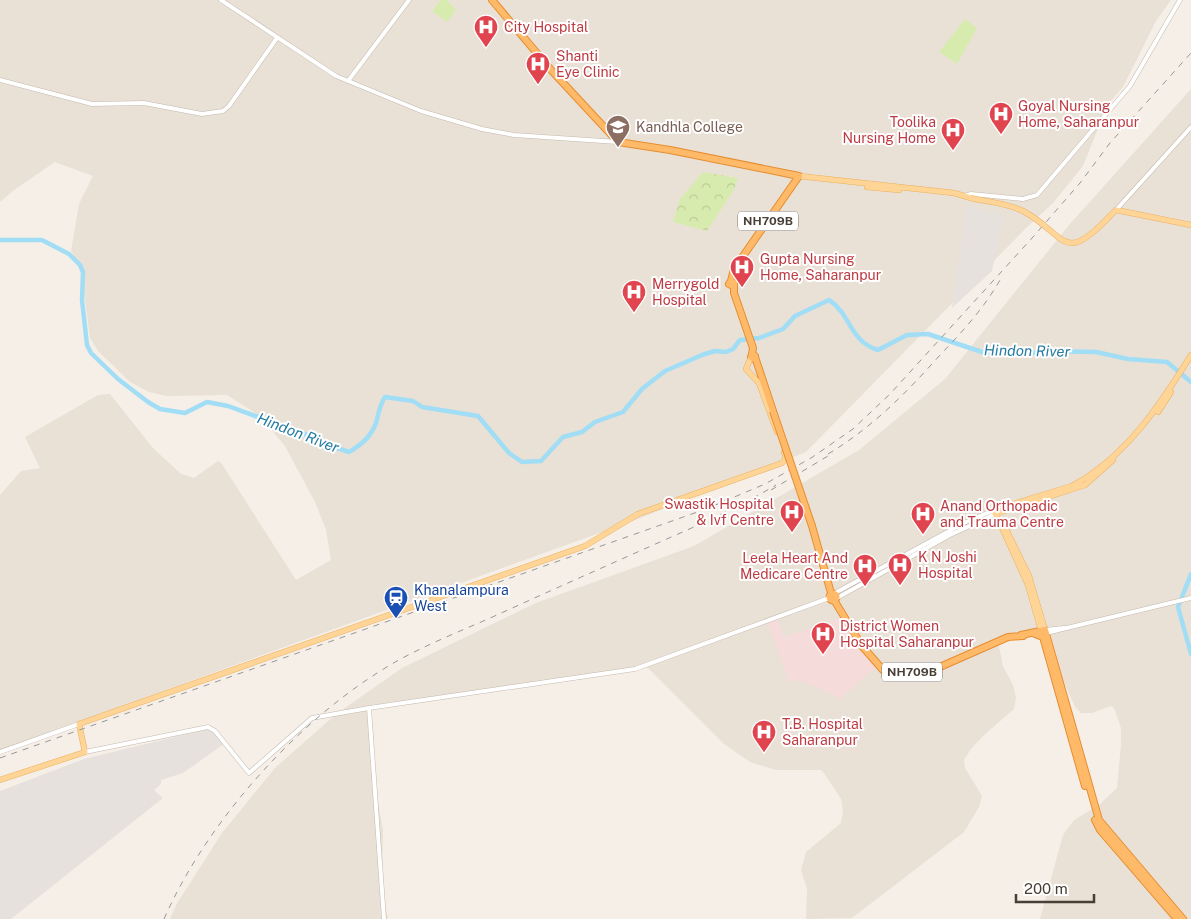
<svg xmlns="http://www.w3.org/2000/svg" width="1191" height="919" viewBox="0 0 1191 919" font-family="'Public Sans',sans-serif">
<defs>
<pattern id="forest-crowns" width="20" height="18" patternUnits="userSpaceOnUse" patternTransform="scale(1.25)"><rect width="20" height="18" fill="#d8ebaf"/><path d="M2 6a3 3 0 1 1 6 0M12 15a3 3 0 1 1 6 0" fill="none" stroke="#bbcb97"/></pattern>
</defs>
<rect width="100%" height="100%" fill="#f5efe8"/>
<!-- residential -->
<path fill="#e9e1d6" d="M0,0H1171L1156,21L1123,87L1108,104L1083,166L1053,203L1026,228L806,452L638,519L0,750V495L21,471L40,468L25,437L98,395L110,394L153,448L181,474L194,478L218,461L222,464L296,580L331,560L326,530L315,502L285,446L260,416L227,395L166,396L149,392L130,382L98,351L90,338L81,267L71,251L79,204L93,176L55,162L14,190L0,202Z
M1191,89V919H1040L1063,835L1074,820L1099,805L1117,788L1121,745V728L1114,708L1111,706L1092,713H1081L1075,707L1064,682L1049,627L1037,628L998,642L1003,666L1013,685L1016,698L1014,709L984,735L971,749L964,760L965,768L982,796L979,807L964,832L852,918L806,919L807,889L801,870L806,852L841,823L843,811L841,799L824,773L821,770H776L750,762L724,744L648,668L371,705L375,784L383,830L382,888L388,919H170L176,905L222,833L275,768L335,715L402,668L536,603L694,546L859,450L945,379L1069,225Z"/>
<!-- industrial -->
<path fill="#e7e1dd" d="M966,206L1004,215L992,271L952,308Z
M207,729L214,733L224,744L183,773L161,780V784L154,790L163,798L11,919H0V791L84,759Z"/>
<!-- medical -->
<path fill="#f6dbdb" d="M841,618L875,668L838,700L834,695L803,681H789L768,623L777,619L784,637Z"/>
<!-- green -->
<path fill="#d8ebaf" d="M441,0H447L456,10L447,22L432,11Z
M965,19L977,28L957,64L939,52Z"/>
<!-- forest -->
<path fill="url(#forest-crowns)" d="M703,172L738,178L734,190L707,231L673,222L680,199Z"/>
<g fill="none" stroke-linecap="round" stroke-linejoin="round">
<!-- river -->
<path stroke="#a1ddf5" stroke-width="4.5" d="M0,240H42L69,254L80,265L83,272L82,300L87,345L91,353L118,379L148,402L160,409L185,413L207,402L228,406L321,440L331,446L349,452C361,445 371,437 376,423C379,413 379,406 385,397L413,401L422,407L478,416L509,453L522,462L541,461L563,437L582,432L595,422L623,412L642,389L665,371L702,355L715,351L726,352L733,349L740,340L759,338L783,329L795,316L829,300C851,314 849,341 878,350L907,335L928,334L982,352L1019,351L1029,354L1041,351L1096,352L1128,359L1167,362L1191,382
M1191,574L1178,607L1191,654"/>
<defs>
<path id="minor" d="M221,0L336,76L421,111L482,129L514,135L618,142
M0,80L92,104L144,103L202,114L223,111L229,106L277,38
M348,81L409,0
M964,196L971,194L1023,199L1037,195L1130,86L1180,0
M1116,210L1191,127
M835,593L964,523L994,510
M837,598L950,535L995,514
M1045,630L1064,628
M1046,633L1191,598
M0,752L79,724
M85,752L208,727L215,731L249,773L312,718L369,708
M384,919L369,708L635,669L829,598"/>
<path id="major" d="M799,176L954,193L971,198
M867,187L899,190
M1110,216L1116,210L1191,225
M751,357L746,369L759,383L777,432
M1158,412L1171,392
M995,514L1085,485L1113,460
M1004,525L1029,576L1045,630
M1042,634L1028,585L994,510L1072,486C1126,457 1160,405 1191,355
M0,780L85,752L79,724L585,546L638,514L782,463L786,459L784,452"/>
<path id="highway" d="M492,0L552,71L618,142L670,150L799,176L734,269L731,281
M733,286L729,284L731,281L734,283V293L753,348L752,354L755,356L754,359L751,357L752,354
M755,357L773,411
M812,526L831,593
M829.5 597a3.5 3.5 0 1 1 7 0a3.5 3.5 0 1 1-7 0Z
M834,600L862,646L883,670L889,674L933,670L1008,637L1023,636
M1035,634L1043,637L1085,786
M1021,635L1045,630L1099,820L1183,919
M1095,820L1100,830L1177,919"/>
</defs>
<!-- minor casing -->
<use href="#minor" stroke="#c4b9ad" stroke-width="5"/>
<!-- major casing -->
<use href="#major" stroke="#ebb060" stroke-width="6"/>
<!-- highway casing -->
<use href="#highway" stroke="#e68d31" stroke-width="8"/>
<!-- minor -->
<use href="#minor" stroke="#fff" stroke-width="4"/>
<!-- major -->
<use href="#major" stroke="#ffd497" stroke-width="5"/>
<!-- highway -->
<use href="#highway" stroke="#ffba69" stroke-width="6"/>
<!-- rail -->
<path stroke="#979797" stroke-width="1" stroke-dasharray="6 6" stroke-linecap="butt" d="M828,454C873,427 906,393 941,354C963,331 984,308 1000,280
M771,490L833,453
M0,758L706,509L765,484L811,458L853,429L890,394L1033,237L1080,183L1110,143L1191,53
M164,919C208,819 302,715 397,661C426,645 458,632 488,619C543,594 597,570 651,546C694,527 736,509 776,485"/>
<defs>
<path id="major-bridge" d="M971,198C988,202 1007,203 1023,211C1066,234 1062,267 1110,216"/>
<path id="highway-bridge" d="M773,411L812,526"/>
</defs>
<!-- major-bridge casing -->
<use href="#major-bridge" stroke="#ebb060" stroke-width="6" stroke-linecap="butt"/>
<!-- highway-bridge casing -->
<use href="#highway-bridge" stroke="#e68d31" stroke-width="8" stroke-linecap="butt"/>
<!-- major-bridge -->
<use href="#major-bridge" stroke="#ffd497" stroke-width="5"/>
<!-- highway-bridge -->
<use href="#highway-bridge" stroke="#ffba69" stroke-width="6"/>
</g>
<!-- icons -->
<defs>
<symbol id="hospital-pin" viewBox="-11 -11 22 30"><path d="M0 17L-7.5 6A9.5 9.5 0 1 1 7.5 6Z" fill="#e0444e" stroke="#fff"/><path d="M-5-5h3v3.5h4V-5h3V5h-3V1.5h-4V5h-3Z" fill="#fff"/></symbol>
<symbol id="university-pin" viewBox="-11 -11 22 30"><path d="M0 17L-7.5 6A9.5 9.5 0 1 1 7.5 6Z" fill="#8d6e63" stroke="#fff"/><path d="M0-5L7-2L0 1L-7-2ZM-4 1L0 2.5L4 1V4Q0 6-4 4Z" fill="#fff"/></symbol>
<symbol id="station-pin" viewBox="-11 -11 22 30"><path d="M0 17L-7.5 6A9.5 9.5 0 1 1 7.5 6Z" fill="#1a4fb4" stroke="#fff"/><path d="M-3-6H3Q5-6 5-4V2Q5 4 3 4L4.5 6H3L1.5 4h-3L-3 6H-4.5L-3 4Q-5 4-5 2V-4Q-5-6-3-6ZM-3.5-4v3h7v-3ZM-3.5 1v1.5H-2V1ZM2 1v1.5H3.5V1Z" fill="#fff"/></symbol>
</defs>
<g fill-rule="evenodd">
<use href="#hospital-pin" x="472" y="13" width="28" height="38"/>
<use href="#hospital-pin" x="524" y="50" width="28" height="38"/>
<use href="#hospital-pin" x="987" y="100" width="28" height="38"/>
<use href="#university-pin" x="604" y="113" width="28" height="38"/>
<use href="#hospital-pin" x="939" y="116" width="28" height="38"/>
<use href="#hospital-pin" x="728" y="253" width="28" height="38"/>
<use href="#hospital-pin" x="620" y="278" width="28" height="38"/>
<use href="#hospital-pin" x="778" y="498" width="28" height="38"/>
<use href="#hospital-pin" x="909" y="500" width="28" height="38"/>
<use href="#hospital-pin" x="886" y="551" width="28" height="38"/>
<use href="#hospital-pin" x="851" y="552" width="28" height="38"/>
<use href="#station-pin" x="382" y="584" width="28" height="38"/>
<use href="#hospital-pin" x="809" y="620" width="28" height="38"/>
<use href="#hospital-pin" x="750" y="718" width="28" height="38"/>
</g>
<g text-anchor="middle" stroke-width="4" stroke-linejoin="round" paint-order="stroke">
<!-- shield labels -->
<g fill="#fff" stroke="#807972" stroke-width="1">
<rect x="738" y="211.5" width="60" height="19" rx="4"/>
<rect x="882" y="662.5" width="60" height="19" rx="4"/>
</g>
<g font-size="12" font-weight="bold" fill="#493f36">
<text x="768" y="225">NH709B</text>
<text x="912" y="676">NH709B</text>
</g>
<!-- health labels -->
<g font-size="14" fill="#be3a42" stroke="#fff" text-anchor="start">
<text x="504" y="32">City Hospital</text>
<text x="556" y="61">Shanti<tspan x="556" dy="16">Eye Clinic</tspan></text>
<text x="1018" y="111">Goyal Nursing<tspan x="1018" dy="16">Home, Saharanpur</tspan></text>
<text x="936" y="127" text-anchor="end">Toolika<tspan x="936" dy="16">Nursing Home</tspan></text>
<text x="760" y="264">Gupta Nursing<tspan x="760" dy="16">Home, Saharanpur</tspan></text>
<text x="652" y="289">Merrygold<tspan x="652" dy="16">Hospital</tspan></text>
<text x="774" y="509" text-anchor="end">Swastik Hospital<tspan x="774" dy="16">&amp; Ivf Centre</tspan></text>
<text x="940" y="511">Anand Orthopadic<tspan x="940" dy="16">and Trauma Centre</tspan></text>
<text x="918" y="562">K N Joshi<tspan x="918" dy="16">Hospital</tspan></text>
<text x="848" y="563" text-anchor="end">Leela Heart And<tspan x="848" dy="16">Medicare Centre</tspan></text>
<text x="840" y="631">District Women<tspan x="840" dy="16">Hospital Saharanpur</tspan></text>
<text x="782" y="729">T.B. Hospital<tspan x="782" dy="16">Saharanpur</tspan></text>
</g>
<!-- education labels -->
<g font-size="14" fill="#785e54" stroke="#fff" text-anchor="start">
<text x="636" y="132">Kandhla College</text>
</g>
<!-- transit labels -->
<g font-size="14" fill="#164399" stroke="#fff" text-anchor="start">
<text x="414" y="595">Khanalampura<tspan x="414" dy="16">West</tspan></text>
</g>
<!-- water labels -->
<g font-size="15" font-style="italic" fill="#257da2" stroke="#fff">
<text transform="translate(1027 351) rotate(1)" y="5">Hindon River</text>
<text transform="translate(298 433) rotate(21)" y="5">Hindon River</text>
</g>
</g>
<!-- scale -->
<path d="M1016 894v8h78v-8" fill="none" stroke="#493f36" stroke-width="2.5"/>
<text x="1024" y="894" font-size="15" fill="#493f36" stroke="#ffffff" stroke-width="4" paint-order="stroke">200 m</text>
</svg>
